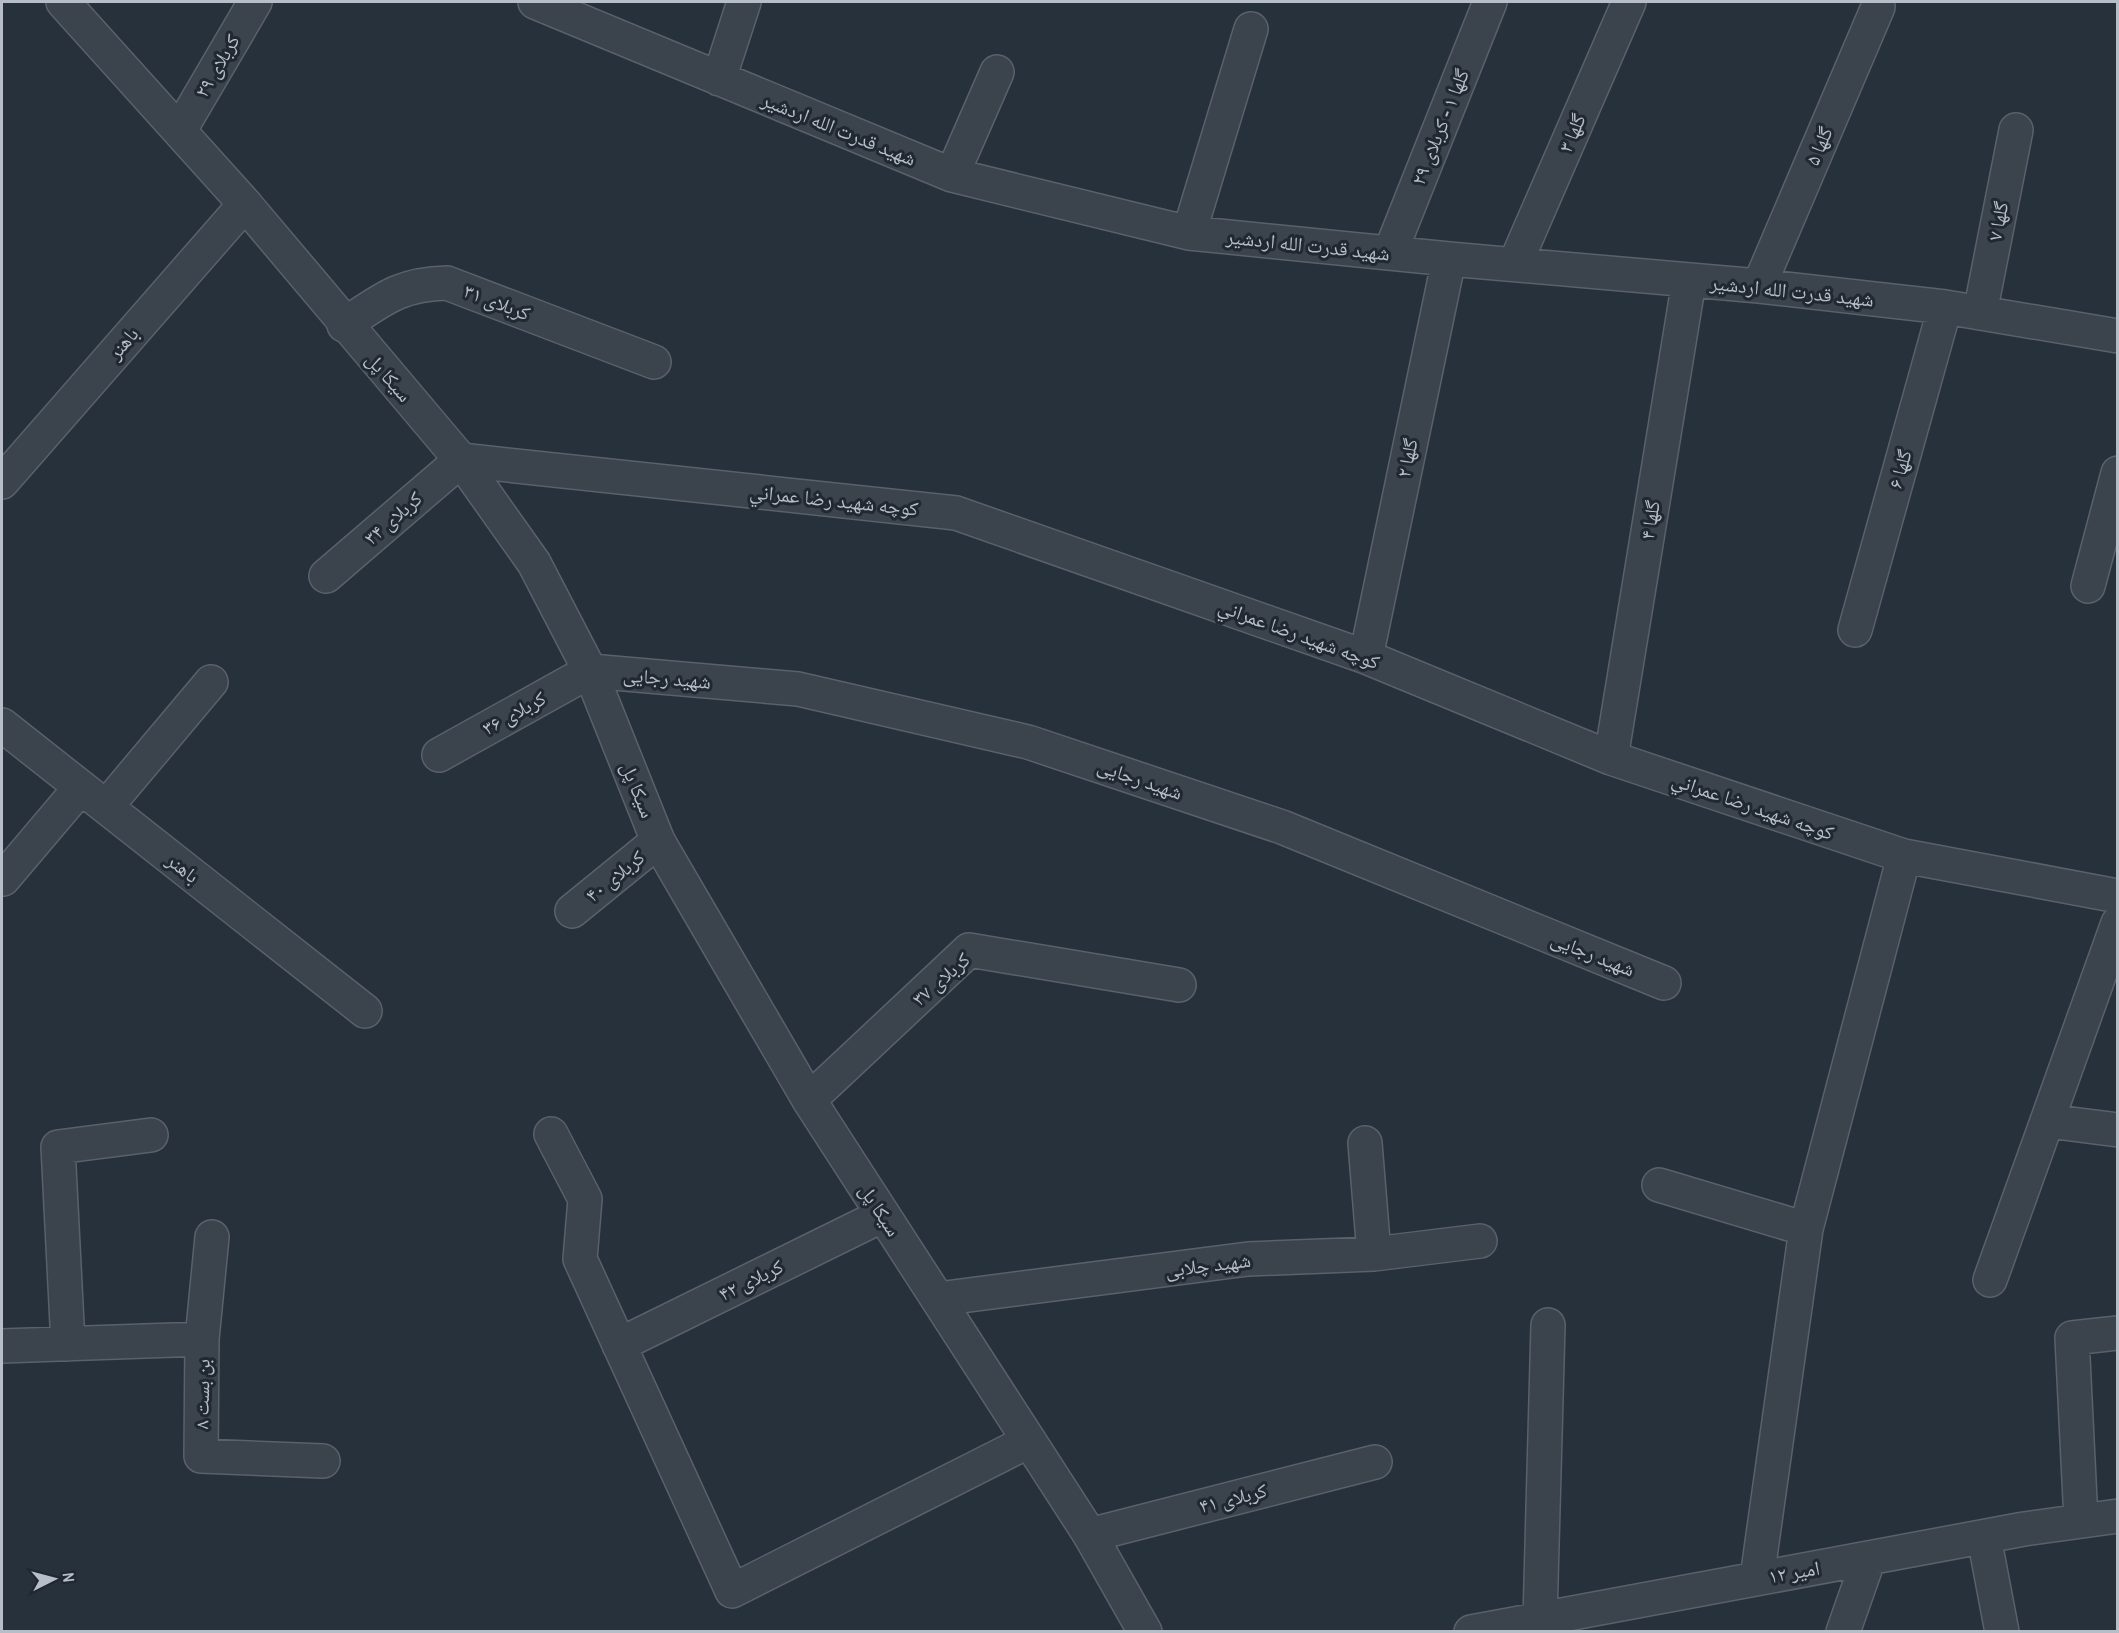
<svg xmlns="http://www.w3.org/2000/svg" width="2119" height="1633" viewBox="0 0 2119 1633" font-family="'Archivo Narrow','Noto Naskh Arabic',sans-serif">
<rect width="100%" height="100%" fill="#27313c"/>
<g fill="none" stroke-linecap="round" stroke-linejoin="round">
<defs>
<path id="minor" d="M535,2L952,175L1189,233L1449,259L1759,286L1945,307L2118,336
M719,79L744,2
M180,130L255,2
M952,175L997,72
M1189,233L1251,29
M1390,253L1490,2
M1515,264L1629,2
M1759,286L1878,7
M1980,313L2016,130
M344,325C382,300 399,284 447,283L654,362
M2,482L245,204
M326,576L461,460L956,513L1366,657L1611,758L1904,856L2118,896
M2088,586L2118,473
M1855,630L1945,307
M1366,657L1449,259
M2,725L365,1011
M439,755L590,671L798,689L1028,742L1282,827L1664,983
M1611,758L1689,281
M106,807L211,682
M3,879L81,787
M572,911L658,841
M809,1100L969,950L1179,985
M2048,1121L2118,1130
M551,1134L585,1199L580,1259L732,1591L1029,1441
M1365,1143L1374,1254
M1659,1185L1806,1229
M1990,1280L2118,923
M938,1299L1248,1259L1374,1254L1480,1241
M202,1339L212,1237
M68,1344L58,1147L151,1135
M619,1345L883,1215
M2,1346L202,1339L201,1456L323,1461
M2081,1521L2072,1338L2118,1333
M1090,1535L1375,1462
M1984,1537L2002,1632
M1757,1578L1806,1229L1904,856
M1471,1632L2024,1529L2118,1516
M1543,1632L1540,1619L1548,1325
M1843,1632L1869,1558"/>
<path id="tertiary" d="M63,2L245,204L461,460L534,563L590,671L658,841L809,1100L1090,1535L1145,1632"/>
</defs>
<!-- minor casing -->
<use href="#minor" stroke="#59616b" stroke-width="36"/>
<!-- tertiary casing -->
<use href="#tertiary" stroke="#59616b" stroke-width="36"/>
<!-- minor -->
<use href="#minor" stroke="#3b434d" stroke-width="33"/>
<!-- tertiary -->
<use href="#tertiary" stroke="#3b434d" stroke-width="33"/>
</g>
<g text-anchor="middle" stroke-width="6" stroke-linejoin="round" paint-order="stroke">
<!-- street labels -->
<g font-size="20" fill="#b7bec8" stroke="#202832">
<text transform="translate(217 66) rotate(-60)" y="7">کربلای ۲۹</text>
<text transform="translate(1440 127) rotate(-68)" y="7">گلها ۱ - کربلای ۲۹</text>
<text transform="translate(839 129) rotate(22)" y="7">شهید قدرت الله اردشیر</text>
<text transform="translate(1572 133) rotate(-67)" y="7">گلها ۳</text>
<text transform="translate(1819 146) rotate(-67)" y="7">گلها ۵</text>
<text transform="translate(1998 221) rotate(-79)" y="7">گلها ۷</text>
<text transform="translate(1308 245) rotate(6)" y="7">شهید قدرت الله اردشیر</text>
<text transform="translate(1792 291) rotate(6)" y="7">شهید قدرت الله اردشیر</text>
<text transform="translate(497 302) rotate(21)" y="7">کربلای ۳۱</text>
<text transform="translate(123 343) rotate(-49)" y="7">باهنر</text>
<text transform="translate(389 377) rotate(49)" y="7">سیکا پل</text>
<text transform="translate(1407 458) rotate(-78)" y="7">گلها ۲</text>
<text transform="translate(1900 469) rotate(-74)" y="7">گلها ۶</text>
<text transform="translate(834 500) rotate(6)" y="7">كوچه شهيد رضا عمراني</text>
<text transform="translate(393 518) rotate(-41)" y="7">کربلای ۳۴</text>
<text transform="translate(1650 520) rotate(-81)" y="7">گلها ۴</text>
<text transform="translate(1299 634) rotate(20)" y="7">كوچه شهيد رضا عمراني</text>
<text transform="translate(667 678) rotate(5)" y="7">شهید رجایی</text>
<text transform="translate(514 713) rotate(-29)" y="7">کربلای ۳۶</text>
<text transform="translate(1140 779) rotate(19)" y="7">شهید رجایی</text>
<text transform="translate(638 790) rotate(68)" y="7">سیکا پل</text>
<text transform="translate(1753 806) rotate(19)" y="7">كوچه شهيد رضا عمراني</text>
<text transform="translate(183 868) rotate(38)" y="7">باهنر</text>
<text transform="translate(615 876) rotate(-39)" y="7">کربلای ۴۰</text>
<text transform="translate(1593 954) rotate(22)" y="7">شهید رجایی</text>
<text transform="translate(941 979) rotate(-41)" y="7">کربلای ۳۷</text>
<text transform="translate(880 1210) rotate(57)" y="7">سیکا پل</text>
<text transform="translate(1208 1265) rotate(-7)" y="7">شهید چلابی</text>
<text transform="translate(751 1280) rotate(-26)" y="7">کربلای ۴۲</text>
<text transform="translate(202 1394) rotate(-89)" y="7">بن بست ۸</text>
<text transform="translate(1233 1498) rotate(-14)" y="7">کربلای ۴۱</text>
<text transform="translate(1794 1572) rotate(-10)" y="7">امير ۱۲</text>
</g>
</g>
<!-- border -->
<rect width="2119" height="1633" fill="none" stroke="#b7bec8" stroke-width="6"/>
<!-- north arrow -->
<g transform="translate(54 1579) rotate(84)" stroke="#202832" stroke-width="4.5" paint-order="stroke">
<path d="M0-4.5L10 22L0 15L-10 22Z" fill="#b7bec8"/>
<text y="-9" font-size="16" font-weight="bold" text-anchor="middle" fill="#b7bec8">N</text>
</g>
</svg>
